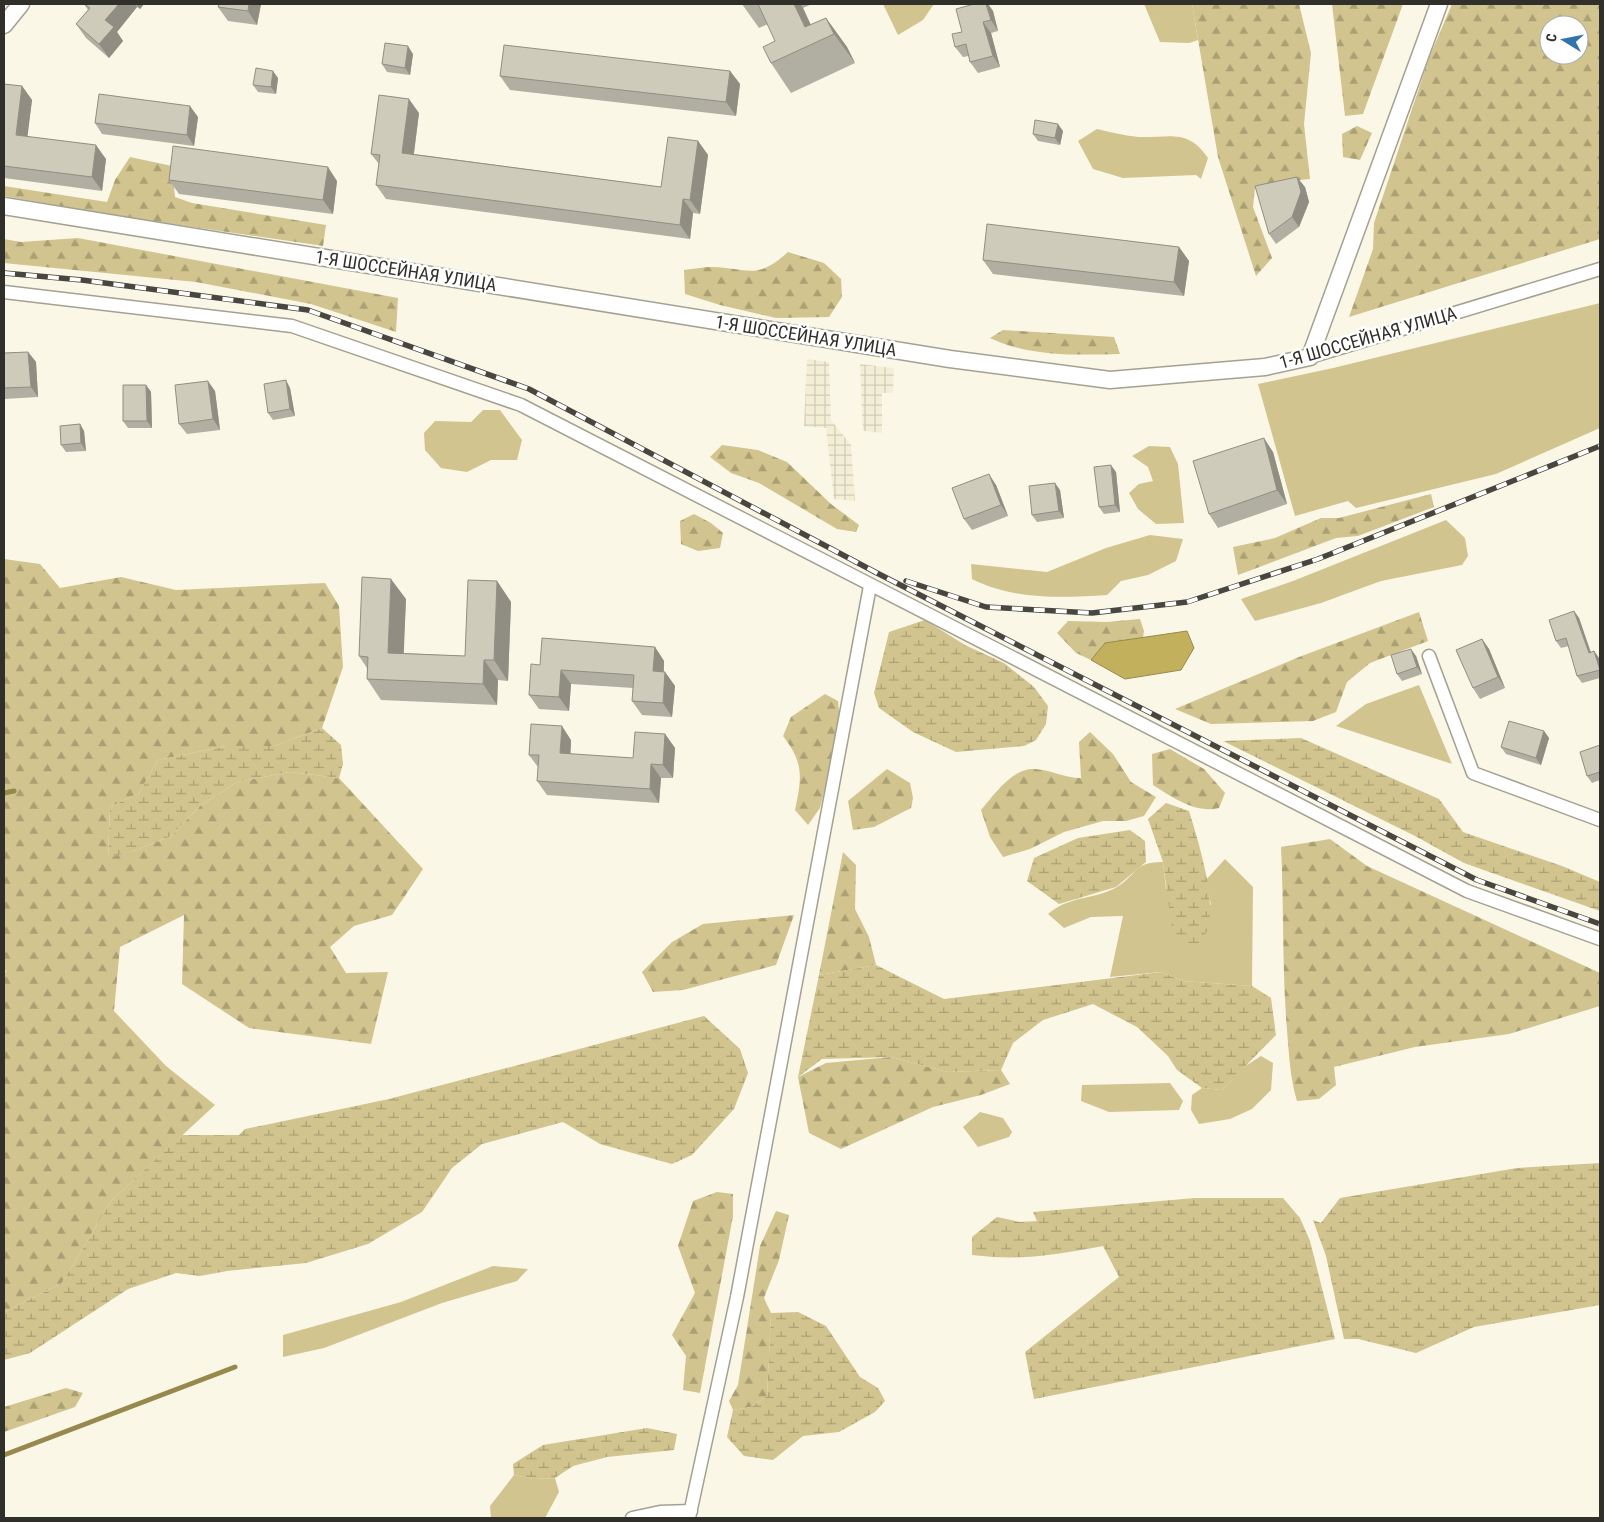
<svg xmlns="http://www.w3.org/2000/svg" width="1604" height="1522" viewBox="0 0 1604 1522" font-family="'Roboto Condensed',sans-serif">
<defs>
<pattern id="industrial-grid" width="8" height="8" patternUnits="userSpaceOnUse" patternTransform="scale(1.25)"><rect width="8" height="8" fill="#f3eed5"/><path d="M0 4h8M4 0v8" fill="none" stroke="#d1ccb7"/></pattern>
<pattern id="forest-firs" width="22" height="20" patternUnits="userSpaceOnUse" patternTransform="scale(1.25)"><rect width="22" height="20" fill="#d1c48e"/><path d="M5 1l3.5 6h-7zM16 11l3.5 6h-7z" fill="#aaa074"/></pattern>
<pattern id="wetland-marsh" width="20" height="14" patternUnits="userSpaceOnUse" patternTransform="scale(1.25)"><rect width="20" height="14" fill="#d1c48e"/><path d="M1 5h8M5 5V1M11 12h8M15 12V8" fill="none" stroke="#aaa074"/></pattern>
</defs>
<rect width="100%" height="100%" fill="#fbf7e7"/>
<!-- industrial -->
<path fill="url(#industrial-grid)" d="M807,359L829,362L831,420L851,445L855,501L834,499L826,428L804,426Z
M860,364L894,368L893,393H882V433L863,431Z"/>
<!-- green -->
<path fill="#d1c48e" d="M883,4H934L923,20L898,35Z
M1144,4H1192L1198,40L1189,43L1160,42Z
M1097,129C1111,132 1125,136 1139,137C1169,138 1188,128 1208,158L1201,179L1196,175L1123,178L1093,169L1078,141Z
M1600,303V428L1496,474L1356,508L1348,501L1295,516L1258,384L1333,368Z
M483,410H500L522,440L517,460H491L467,472L441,468L425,450L424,433L435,421L471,422Z
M1149,446L1170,447L1178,464L1184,523L1156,524L1138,509L1129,493L1139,484L1153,481L1148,467L1132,456Z
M1446,520L1465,538L1468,556L1462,565L1381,581L1321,603L1255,621L1241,599L1293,581Z
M1150,535L1183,539L1176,561L1148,575L1121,581L1107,595C1062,598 1013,600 972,579L971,564L1047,572L1106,548Z
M1419,685L1452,764L1336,726L1366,704Z
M1225,859L1253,887L1252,986L1183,981L1161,972L1110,977L1123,916L1091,917L1064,928L1048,914C1070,895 1095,900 1117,887C1138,874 1133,862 1163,862L1166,889L1211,905L1206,880Z
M1261,1056L1273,1063L1271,1090L1252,1109L1230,1119L1199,1124L1191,1110L1192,1095L1202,1088L1222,1090L1244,1067Z
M1170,1083L1183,1101L1179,1110L1109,1112L1081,1101L1082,1085Z
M980,1112L1003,1118L1012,1132L1009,1137L978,1147L963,1127Z
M493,1266L528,1269L517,1281L442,1303L324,1348L283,1357V1335L401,1302Z
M514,1475L534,1479L555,1478L559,1492L545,1518H491L490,1506Z"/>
<!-- forest -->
<path fill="url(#forest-firs)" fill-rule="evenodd" d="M1192,4H1299L1311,53L1304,124L1310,179L1278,182L1255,188L1253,207L1272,258L1256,276L1218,157Z
M1332,4H1403L1363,114L1345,116Z
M1452,4H1600V239L1349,317L1373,249L1374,223L1429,58ZM1549,25H1579V55H1549Z
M1357,126L1372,133L1360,160L1343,157L1342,134Z
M130,157L172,166L175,197L192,203L326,225L323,246L112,215L4,196V186L107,202L115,180Z
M78,238L398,298L396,332L311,304L196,282L4,263V239L21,242Z
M788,252L824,263L841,279L842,297L829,317L776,318L720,305L685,294L684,270C693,269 703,267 712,267C749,268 756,281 788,252Z
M1003,330L1114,337L1120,354C1077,355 1030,357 990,338Z
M722,445L758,450L787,462L831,504L859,525L856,532L837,529L759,483L731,473L710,457Z
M1431,494L1434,507L1358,536L1336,538L1238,575L1233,547L1275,538L1321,518H1339Z
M694,514L711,523L723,533L720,548L698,551L681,544L680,521Z
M4,559L40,564L60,588L121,577L176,590L325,583L339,606L343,667L322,728L274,746H226L158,760L139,793L110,807L108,857L137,850L171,836L200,806L237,782L290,772L339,778L423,869L392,915L354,926L330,947L346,973L388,972L371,1044L249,1028L182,984L184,915L120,947L114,1011L166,1066L215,1105L111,1201L62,1283L4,1312V973L6,972L4,968Z
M1419,612L1428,641L1370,663L1347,682L1336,712L1313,721L1211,724L1175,709L1299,657Z
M1140,619L1144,631L1143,638L1105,643L1091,660L1076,653L1057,633L1068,621L1107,622Z
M825,694L838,701L840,720L829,773L820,808L808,825L795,810C802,777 804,763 783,736L791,717Z
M1090,732L1113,754L1131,782L1156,797L1144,816L1126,821H1103L1064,832L1030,849L1003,857L990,837L981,810C994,795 1013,767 1035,769C1051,770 1065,778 1081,778L1079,742Z
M1170,749L1204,769L1225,793L1219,808C1196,814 1172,797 1153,785L1152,754Z
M887,769L910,783L913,798L911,808L874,827L853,830L848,801Z
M1330,839L1367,866L1600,973V1006L1509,1034L1415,1047L1334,1067L1336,1085L1319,1099L1297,1101C1290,1078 1289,1054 1287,1030C1282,969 1284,908 1281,847Z
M843,852L856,865L855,909L869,937L876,965L819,975Z
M794,915L776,965L683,990L653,992L642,972L672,942L703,924Z
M891,1057L948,1072L1001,1070L1010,1084L981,1095L933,1107L841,1149L809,1133L798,1077L826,1063Z
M717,1192L733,1194V1216L700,1393L683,1390L686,1356L672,1335L695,1293L678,1246L693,1201Z
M776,1211L789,1215L779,1260L764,1298L771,1313L767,1396L751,1407L733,1410L729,1401L738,1385L760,1246Z
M66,1388L83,1393L75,1407L4,1432V1407Z"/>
<!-- wetland -->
<path fill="url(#wetland-marsh)" d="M925,620L965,645L1004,663L1034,687L1048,706L1046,724L1036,740L1024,746L956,752L913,732L879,708L874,693L889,632Z
M322,728L341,745L343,764L339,778L290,772L237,782L200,806L171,836L137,850L108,858L110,807L139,793L158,760L226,746H274Z
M1301,738L1439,799L1463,832L1562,866L1600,882V911L1464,863L1415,836L1223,741Z
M1166,803L1189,811C1198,840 1215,895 1209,924C1208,933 1199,943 1195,951L1172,930L1163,862L1148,819Z
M1130,830L1145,841L1146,862L1116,887L1059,904L1027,881L1034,858L1078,838Z
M876,965L944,999L1161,972L1183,981L1252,986L1271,998L1276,1035L1222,1090L1202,1088L1177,1070L1168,1056L1137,1027L1093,1004L1043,1020L1013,1043L1001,1070L948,1072L891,1057L822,1059L798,1077L819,975Z
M704,1016L740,1049L748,1073L734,1109L692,1155L672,1164L600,1144L563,1122L482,1144L452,1168L422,1212L368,1244L306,1263L227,1271L200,1276L176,1273L128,1289L30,1353L4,1360V1312L62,1283L111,1201L182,1135H239L245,1129L389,1099Z
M1600,1163V1305L1474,1327L1416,1353L1358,1339H1344L1326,1256L1313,1220L1321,1223L1340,1198L1517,1168Z
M1195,1198H1283L1300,1218L1310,1241L1335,1339L1034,1399L1025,1352L1119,1277L1103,1246C1055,1255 1021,1261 972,1255V1237L997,1217L1020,1222L1037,1221L1033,1212Z
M798,1312L826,1326L860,1377L878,1388L885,1401L875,1412L839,1432L803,1436L773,1460L744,1456L727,1437L733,1410L751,1407L767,1396L771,1313Z
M647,1428L677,1434L674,1450L607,1457L573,1466L555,1478L534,1479L514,1475L513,1464L543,1445Z"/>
<!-- water -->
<path fill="#c3b05c" stroke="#97894d" d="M1187,631L1194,648L1181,670L1125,679L1091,660L1105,643Z"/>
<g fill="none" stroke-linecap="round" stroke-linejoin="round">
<!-- stream -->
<path stroke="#97894d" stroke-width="5" d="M4,793L14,791
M4,1455L235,1367"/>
<defs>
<path id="minor" d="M4,292L292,326L521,405L1467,891L1600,939
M1310,357L1600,269
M1429,656L1473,773L1600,820
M632,1518L660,1512L691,1511
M689,1518L737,1297L870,586"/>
<path id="tertiary" d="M4,25L21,4
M4,206L950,359L1110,380L1265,367L1310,357L1439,4"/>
</defs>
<!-- minor casing -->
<use href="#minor" stroke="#a4a192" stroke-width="15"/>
<!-- tertiary casing -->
<use href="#tertiary" stroke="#a4a192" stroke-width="19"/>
<!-- minor -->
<use href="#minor" stroke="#fff" stroke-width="12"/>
<!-- tertiary -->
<use href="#tertiary" stroke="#fff" stroke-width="16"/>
<defs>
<path id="rail" d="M4,273L82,280L308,310L529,389L875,572L1477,880L1600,924
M906,581L986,607L1092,613L1187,602L1318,559L1600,446"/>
</defs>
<!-- rail casing -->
<use href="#rail" stroke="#48463f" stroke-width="5.5"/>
<!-- rail -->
<use href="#rail" stroke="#fff" stroke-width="4" stroke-dasharray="11" stroke-linecap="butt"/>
</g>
<!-- wall -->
<path fill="#b1afa1" d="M84,4H144L140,9L137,7L117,32L123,41L109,58L86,38L76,24L88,10Z
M219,4H261L257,25L228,21L218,7Z
M742,4H812L803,8L811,25L826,18L847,47L855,63L791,93L771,63L775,41L768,24L759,28Z
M974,4H988L993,11L998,31L991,33L1000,67L978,73L970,62L969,56L963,57L955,47Z
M413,54L410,75L387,72L382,64Z
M730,71L740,84L736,116L510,90L500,76Z
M278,78L276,94L258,92L253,85Z
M4,84L22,86L32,100L27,136L106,159L102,191L4,178Z
M419,113L414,154L661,187L698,141L708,155L700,214L693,213L690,239L386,199L376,185L379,164L371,154Z
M198,117L194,146L102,134L95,123Z
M1063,131L1060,145L1038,141L1033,134Z
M169,180L337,181L333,214L179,194Z
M1305,187L1309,202L1299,227L1276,244L1269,234Z
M1179,247L1189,261L1184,296L993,274L983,260Z
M28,352L36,362L38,397L4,399V353Z
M146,385L151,392L152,428H128L123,421Z
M290,388L295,416L273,420L268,413Z
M215,391L220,430L187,434L179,424Z
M80,424L84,431L86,451L66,452L61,445Z
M1273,452L1287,504L1218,528L1209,514Z
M1116,472L1120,512L1104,514L1099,507Z
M996,485L1008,516L972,530L964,519Z
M1060,490L1064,518L1037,522L1032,515Z
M497,581L511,602L508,681L498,680L497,705L381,700L367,679V668L359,656L406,599L403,653L465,656Z
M1574,611L1579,618L1591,652L1594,651L1599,658L1600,662V678L1582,683L1577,676L1569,646L1561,648L1556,641Z
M1482,639L1489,649L1505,688L1480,699L1473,688Z
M655,647L664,661V672H665L675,686L672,717L642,715L632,701L633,688L571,684L569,711L539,709L529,695L540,665Z
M1416,656L1422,674L1402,681L1397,674Z
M1544,731L1549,738L1541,765L1506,754L1501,747Z
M665,734L675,748L673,778H661L659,803L547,795L537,781L538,767L529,755L571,740L570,754L633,758Z
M1600,745V780L1592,783L1587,776Z"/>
<!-- shaded-wall -->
<path fill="#908e83" d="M119,4H135L137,7L117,32L123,41L109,58L99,44L105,20Z
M136,4H144L140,9Z
M249,4H261L257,25L248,11Z
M794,4H800L803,8L818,41L805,27Z
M986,4H988L993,11L998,31L991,20Z
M826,18L847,47L855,63L834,34Z
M983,22L991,33L1000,67L993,56Z
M408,46L413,54L410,75L405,68Z
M273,71L278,78L276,94L271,87Z
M730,71L740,84L736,116L726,102Z
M22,86L32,100L26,149L16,135Z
M409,99L419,113L412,167L402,153Z
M190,106L198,117L194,146L187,135Z
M1058,124L1063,131L1060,145L1055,138Z
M698,141L708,155L700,214L690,200Z
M96,145L106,159L102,191L92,177Z
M328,167L337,181L333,214L323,200Z
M1297,177L1305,187L1309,202L1299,227L1292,217Z
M683,199L693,213L690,239L680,225Z
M1179,247L1189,261L1184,296L1174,282Z
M28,352L36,362L38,397L31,387Z
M286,380L290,388L295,416L290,409Z
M208,381L215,391L220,430L213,419Z
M146,385L151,392L152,428L147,421Z
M80,424L84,431L86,451L81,443Z
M1264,438L1273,452L1287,504L1277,490Z
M1111,465L1116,472L1120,512L1115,505Z
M989,474L996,485L1008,516L1001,505Z
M1055,483L1060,490L1064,518L1059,511Z
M391,579L406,599L403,673L388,653Z
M497,581L511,602L508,681L494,660Z
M1574,611L1579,618L1593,660L1589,653Z
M1482,639L1489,649L1505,688L1498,677Z
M655,647L664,661L663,685L653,671Z
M1411,649L1416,656L1422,674L1417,667Z
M1594,651L1599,658L1600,662V671Z
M484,660L498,680L497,705L483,684Z
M561,670L571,684L569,711L559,697Z
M665,672L675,686L672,717L663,703Z
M562,726L571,740L570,767L560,753Z
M1544,731L1549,738L1541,765L1536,758Z
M665,734L675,748L673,778L663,765Z
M651,764L661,778L659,803L650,789Z"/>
<!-- building -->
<path fill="#cecbbb" stroke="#908e83" d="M84,4H119L105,20L114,27L99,44L76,24L90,8Z
M219,4H249L248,11L218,7Z
M758,4H794L805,27L826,18L834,34L771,63L763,47L775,41Z
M974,4H986L991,20L983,22L993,56L970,62L966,44L955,47L952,34L962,32L956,9Z
M385,43L408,46L405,68L382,64Z
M504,45L730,71L726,102L500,76Z
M256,68L273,71L271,87L253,85Z
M4,84L22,86L16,135L96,145L92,177L4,166Z
M99,94L190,106L187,135L95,123Z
M379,95L409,99L402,153L661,187L668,137L698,141L690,200L683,199L680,225L376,185L380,155L371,154Z
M1035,120L1058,124L1055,138L1033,134Z
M173,146L328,167L323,200L169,180Z
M1297,177L1301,192L1292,217L1269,234L1255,186Z
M987,224L1179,247L1174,282L983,260Z
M28,352L31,387L4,388V353Z
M286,380L290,409L268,413L264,384Z
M208,381L213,419L179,424L175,385Z
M123,385H146L147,421H123Z
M80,424L81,443L61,445L60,426Z
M1264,438L1277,490L1209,514L1193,461Z
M1111,465L1115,505L1099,507L1094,467Z
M989,474L1001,505L964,519L952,488Z
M1055,483L1059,511L1032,515L1029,486Z
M362,577L391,579L388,653L465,656L468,580L497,581L494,660H484L483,684L367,679L368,657L359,656Z
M1574,611L1589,653L1594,651L1600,670L1577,676L1566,638L1556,641L1549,620Z
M542,638L655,647L653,671L665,672L663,703L632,701L634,675L561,670L559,697L529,695L531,664L540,665Z
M1482,639L1498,677L1473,688L1456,650Z
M1411,649L1417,667L1397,674L1391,655Z
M1509,721L1544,731L1536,758L1501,747Z
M531,724L562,726L560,753L633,758L635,732L665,734L663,765L651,764L650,789L537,781L539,755H529Z
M1600,745V772L1587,776L1580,752Z"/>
<g text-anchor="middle" stroke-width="5" stroke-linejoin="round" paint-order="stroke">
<!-- street labels -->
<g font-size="18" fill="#302f29" stroke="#fff">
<text transform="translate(406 271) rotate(9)" y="6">1-Я ШОССЕЙНАЯ УЛИЦА</text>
<text transform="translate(806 336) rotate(9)" y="6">1-Я ШОССЕЙНАЯ УЛИЦА</text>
<text transform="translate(1368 338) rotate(-16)" y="6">1-Я ШОССЕЙНАЯ УЛИЦА</text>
</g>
</g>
<!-- border -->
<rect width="1604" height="1522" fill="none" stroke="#302f29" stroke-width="10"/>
<!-- north arrow -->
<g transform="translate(1564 40) rotate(280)"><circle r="24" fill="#ffffff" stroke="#acaca9"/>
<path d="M0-4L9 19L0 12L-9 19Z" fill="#3273aa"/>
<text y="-8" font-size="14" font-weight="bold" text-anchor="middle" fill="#302f29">С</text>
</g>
</svg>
